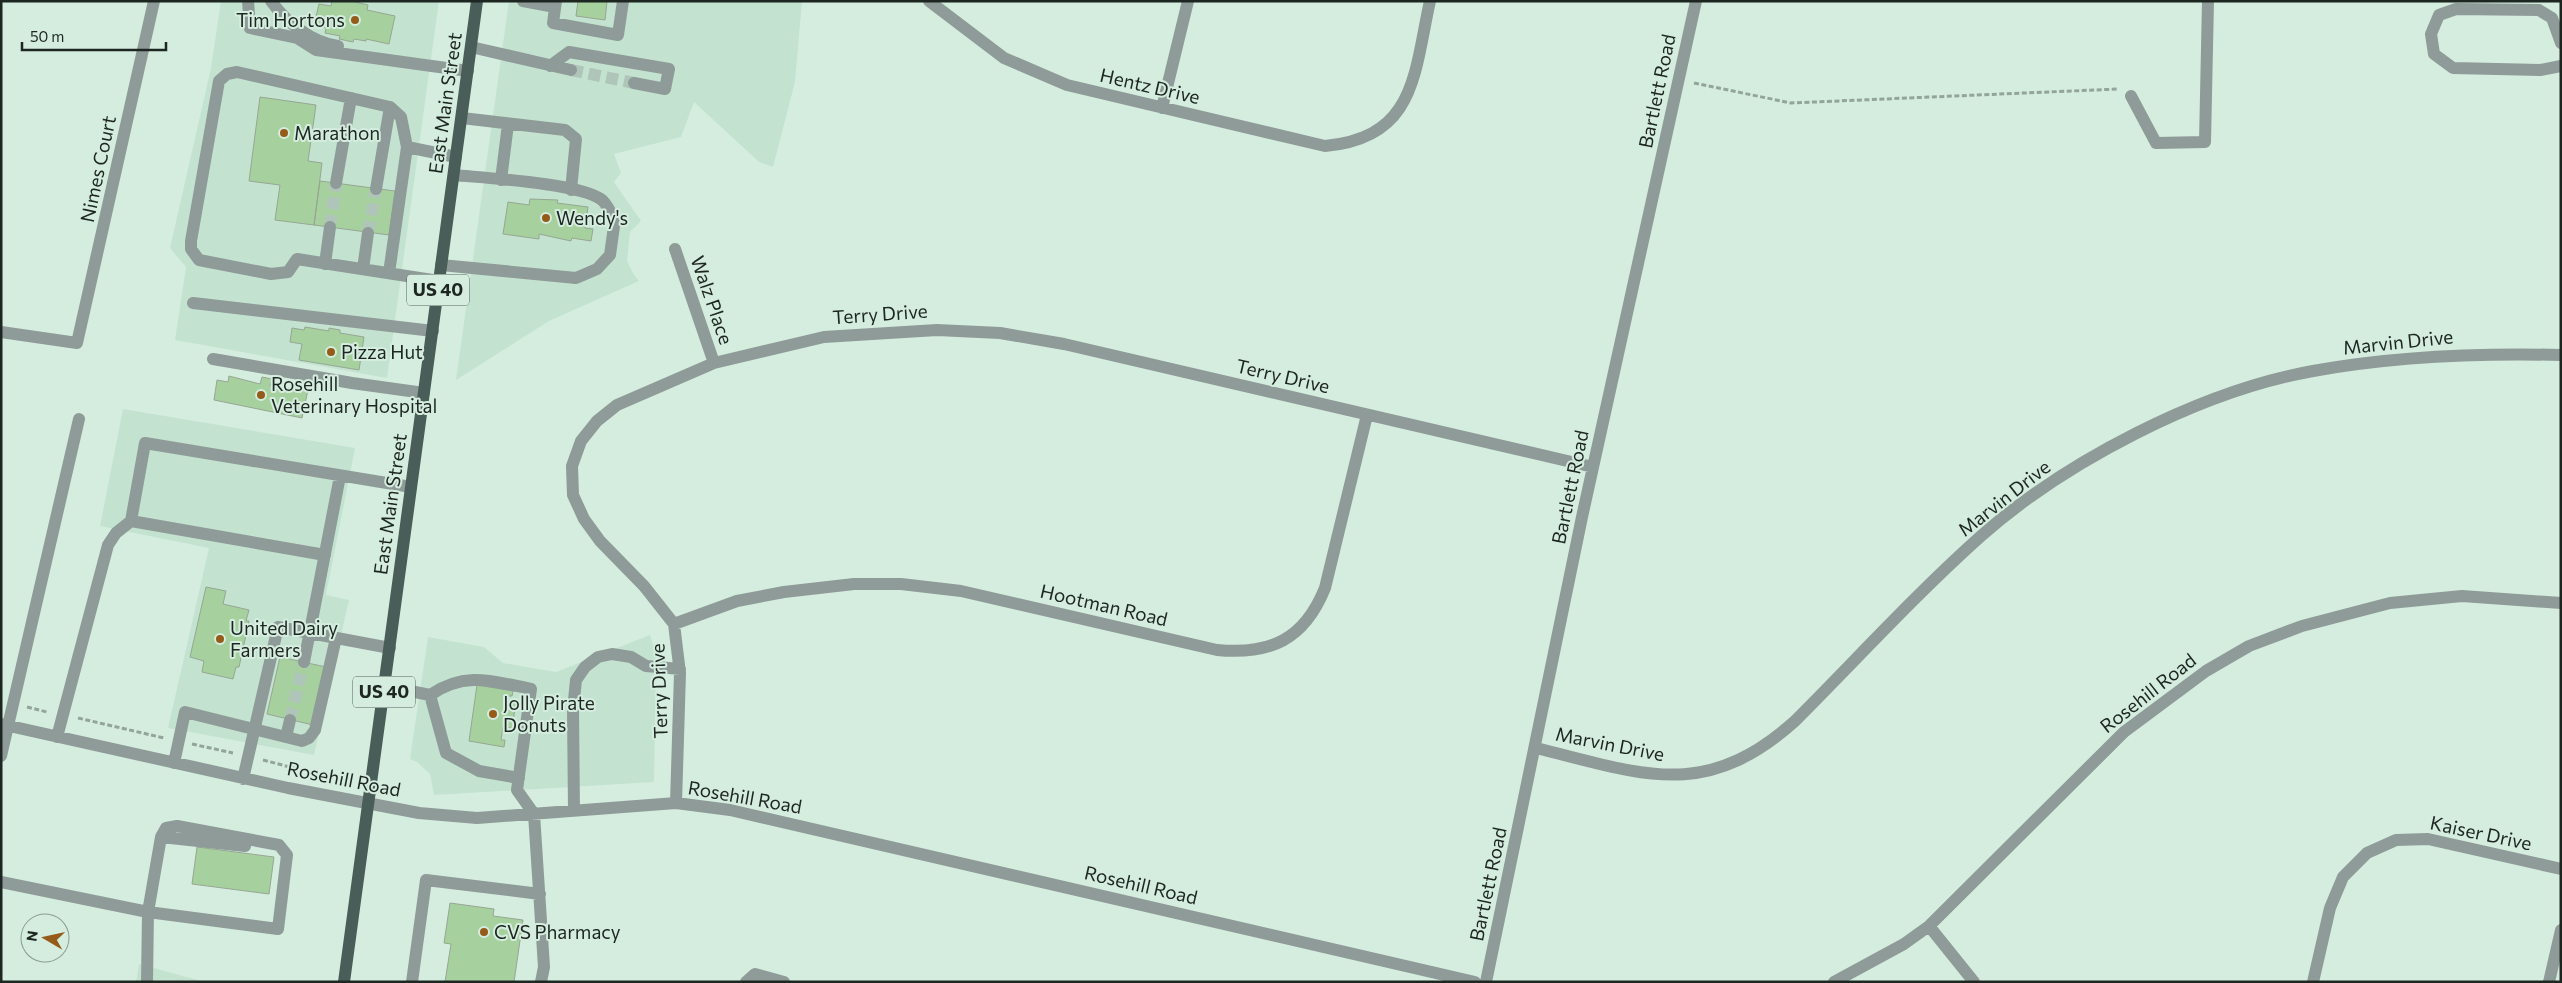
<svg xmlns="http://www.w3.org/2000/svg" width="2562" height="983" viewBox="0 0 2562 983" font-family="Commissioner,sans-serif">
<rect width="100%" height="100%" fill="#d5eddf"/>
<!-- built -->
<path fill="#c3e3d0" d="M221,1H439L387,378L175,340L186,267L170,248L211,68Z
M509,1H802L795,82L773,167L759,162L694,102L681,137L614,154L621,173L614,182L641,221L630,232L627,261L634,275L639,281L549,321L456,380Z
M123,409L355,448L326,595L349,600L314,755L168,728L209,548L100,526Z
M650,635L656,655L654,782L434,795L430,774L417,762L410,759L428,637L484,647L503,663L556,672Z
M139,964L205,982H136Z"/>
<!-- building -->
<path fill="#a6d19f" stroke="#97a694" d="M332,1H351L368,5L367,10L395,16L389,44L366,39V41L354,39L353,42L339,39L340,36L325,33L326,28L314,25L319,4L331,6Z
M578,1H607L605,20L576,16Z
M260,97L316,105L308,161L322,163L314,225L275,220L280,185L249,181Z
M320,181L395,191L389,235L314,225Z
M530,199L558,200L557,203L588,207L585,228L593,229L591,241L572,238L571,241L539,234V239L503,234L508,202L529,205Z
M305,327L329,331V328L340,330V333L364,337L359,370L299,360L302,344L290,342L292,328L304,330Z
M229,376L260,384L262,377L272,379L270,386L308,390L302,418L214,400L217,380L228,382Z
M206,587L226,591L223,604L249,610L246,621H249L239,667H236L233,679L202,672L204,661L190,657Z
M280,657L326,667L313,725L267,714Z
M477,685L513,691L512,696H507L506,701L516,702L512,728L503,727L501,740H505L504,747L469,741Z
M197,847L274,857L269,894L192,884Z
M450,903L494,909L493,916L523,920L514,982H445L451,944L444,943Z"/>
<g fill="none" stroke-linecap="round" stroke-linejoin="round">
<!-- minor-tunnel -->
<path stroke="#b0c5b9" stroke-width="12" stroke-dasharray="12 6" stroke-linecap="butt" d="M571,70L634,83
M330,227L336,183
M368,233L376,189
M290,720L304,662"/>
<!-- path -->
<path stroke="#93a59a" stroke-width="3" stroke-dasharray="5 2.5" stroke-linecap="butt" d="M1694,83L1791,103L2118,89
M27,707L47,712
M78,718L164,738
M192,744L233,753
M263,760L309,772"/>
<!-- minor -->
<path stroke="#8f9b98" stroke-width="12" d="M248,1L250,28L297,38L316,50L468,71
M271,1C286,22 312,43 338,46
M523,1L555,7
M556,1L553,23L618,35L623,1
M929,1L1004,58L1067,85L1325,146C1416,138 1414,73 1430,1
M2561,43L2552,18L2539,10L2456,9L2439,15L2431,34L2434,54L2453,68L2540,70L2561,66
M471,47L571,70
M550,66L569,52L669,69L665,89L634,83
M2131,96L2156,143L2205,142L2208,1
M1162,108L1188,1
M462,118L565,130L576,139L571,190
M501,180L508,124
M336,183L351,98
M376,189L390,107
M675,249L714,363
M325,264L330,227
M441,265L576,278L597,269L610,255L615,219C611,214 607,204 602,200C581,183 484,178 454,175
M363,269L368,233
M389,273L407,147
M439,281L297,259L288,272L271,274L199,260L191,249V241L219,81L227,74L237,72L390,107L401,117L407,147L456,157
M193,303L433,331
M1,332L77,343L154,1
M213,359L352,383L424,393
M325,555L131,521L145,443L411,487
M674,624L737,601L784,592L854,584H901L961,591L1217,650C1270,655 1304,640 1325,588L1367,415
M304,662L340,476
M385,686L430,695C465,671 492,681 531,689L517,790L534,814L544,967L541,982
M430,695L446,753L479,771L519,778
M1,724L288,788L419,813L477,818L676,803L730,810L1475,982
M57,737L108,545L116,533L131,521
M286,737L290,720
M1536,748C1643,774 1704,802 1795,721C1857,659 1916,594 1981,536C2066,461 2201,391 2313,371C2395,356 2478,353 2561,355
M1,756L79,419
M174,763L185,712L302,741L309,738L315,730L336,638
M243,779L278,627L390,648
M676,803L680,673L674,624L644,586L600,541L584,519L573,495L572,466L581,441L597,421L617,405L714,363L824,337L937,330L1000,333L1064,344L1593,467
M574,811L573,710L576,680L585,667L598,657L612,654L631,657L646,666L680,669
M177,826L279,845L287,855L278,929L148,912L161,837L166,828Z
M161,837L245,846
M1,882L148,912L147,982
M1929,926L1974,982
M412,982L426,880L540,894
M746,982L755,974L784,982
M1486,982L1582,517L1696,1
M1834,982L1904,944L1929,926L2124,732L2206,671L2249,646L2302,626L2390,603L2462,596L2561,603
M2313,982L2330,908L2343,877L2367,853L2396,840L2428,839L2561,869
M2549,982L2561,930"/>
<!-- major -->
<path stroke="#495d59" stroke-width="12" d="M344,982L477,1"/>
</g>
<!-- markers -->
<g fill="#955b18" stroke="#d5eddf" stroke-width="2">
<circle cx="355" cy="20" r="5"/>
<circle cx="284" cy="133" r="5"/>
<circle cx="546" cy="218" r="5"/>
<circle cx="331" cy="352" r="5"/>
<circle cx="261" cy="395" r="5"/>
<circle cx="220" cy="639" r="5"/>
<circle cx="493" cy="714" r="5"/>
<circle cx="484" cy="932" r="5"/>
</g>
<g text-anchor="middle" stroke-width="4" stroke-linejoin="round" paint-order="stroke">
<!-- shield labels -->
<g fill="#d5eddf" stroke="#54625a" stroke-width="1">
<rect x="407" y="274.5" width="62" height="31" rx="4"/>
<rect x="353" y="676.5" width="62" height="31" rx="4"/>
</g>
<g font-size="18" font-weight="bold" fill="#1d2621">
<text x="438" y="296">US 40</text>
<text x="384" y="698">US 40</text>
</g>
<!-- poi labels -->
<g font-size="19" fill="#1d2621" stroke="#d5eddf" text-anchor="start">
<text x="345" y="27" text-anchor="end">Tim Hortons</text>
<text x="294" y="140">Marathon</text>
<text x="556" y="225">Wendy's</text>
<text x="341" y="359">Pizza Hut</text>
<text x="271" y="391">Rosehill<tspan x="271" dy="22">Veterinary Hospital</tspan></text>
<text x="230" y="635">United Dairy<tspan x="230" dy="22">Farmers</tspan></text>
<text x="503" y="710">Jolly Pirate<tspan x="503" dy="22">Donuts</tspan></text>
<text x="494" y="939">CVS Pharmacy</text>
</g>
<!-- street labels -->
<g font-size="19" fill="#1d2621" stroke="#d5eddf">
<text transform="translate(1150 86) rotate(13)" y="7">Hentz Drive</text>
<text transform="translate(1657 91) rotate(-78)" y="7">Bartlett Road</text>
<text transform="translate(445 103) rotate(-82)" y="7">East Main Street</text>
<text transform="translate(98 169) rotate(-78)" y="7">Nimes Court</text>
<text transform="translate(712 300) rotate(71)" y="7">Walz Place</text>
<text transform="translate(880 314) rotate(-4)" y="7">Terry Drive</text>
<text transform="translate(2398 342) rotate(-6)" y="7">Marvin Drive</text>
<text transform="translate(1283 376) rotate(13)" y="7">Terry Drive</text>
<text transform="translate(1570 487) rotate(-78)" y="7">Bartlett Road</text>
<text transform="translate(2004 498) rotate(-38)" y="7">Marvin Drive</text>
<text transform="translate(390 504) rotate(-82)" y="7">East Main Street</text>
<text transform="translate(1104 605) rotate(13)" y="7">Hootman Road</text>
<text transform="translate(659 691) rotate(-92)" y="7">Terry Drive</text>
<text transform="translate(2148 693) rotate(-38)" y="7">Rosehill Road</text>
<text transform="translate(1610 744) rotate(11)" y="7">Marvin Drive</text>
<text transform="translate(344 779) rotate(11)" y="7">Rosehill Road</text>
<text transform="translate(745 797) rotate(10)" y="7">Rosehill Road</text>
<text transform="translate(2481 833) rotate(12)" y="7">Kaiser Drive</text>
<text transform="translate(1488 884) rotate(-78)" y="7">Bartlett Road</text>
<text transform="translate(1141 885) rotate(13)" y="7">Rosehill Road</text>
</g>
</g>
<!-- border -->
<rect width="2562" height="983" fill="none" stroke="#1d2621" stroke-width="5"/>
<!-- north arrow -->
<g transform="translate(45 938) rotate(279)"><circle r="24" fill="#d5eddf" stroke="#8b9d93"/>
<path d="M0-4L9 19L0 12L-9 19Z" fill="#955b18"/>
<text y="-8" font-size="14" font-weight="bold" text-anchor="middle" fill="#1d2621">N</text>
</g>
<!-- scale -->
<path d="M22 42v8h144v-8" fill="none" stroke="#1d2621" stroke-width="2.5"/>
<text x="30" y="42" font-size="15" fill="#1d2621" stroke="#d5eddf" stroke-width="4" paint-order="stroke">50 m</text>
</svg>
